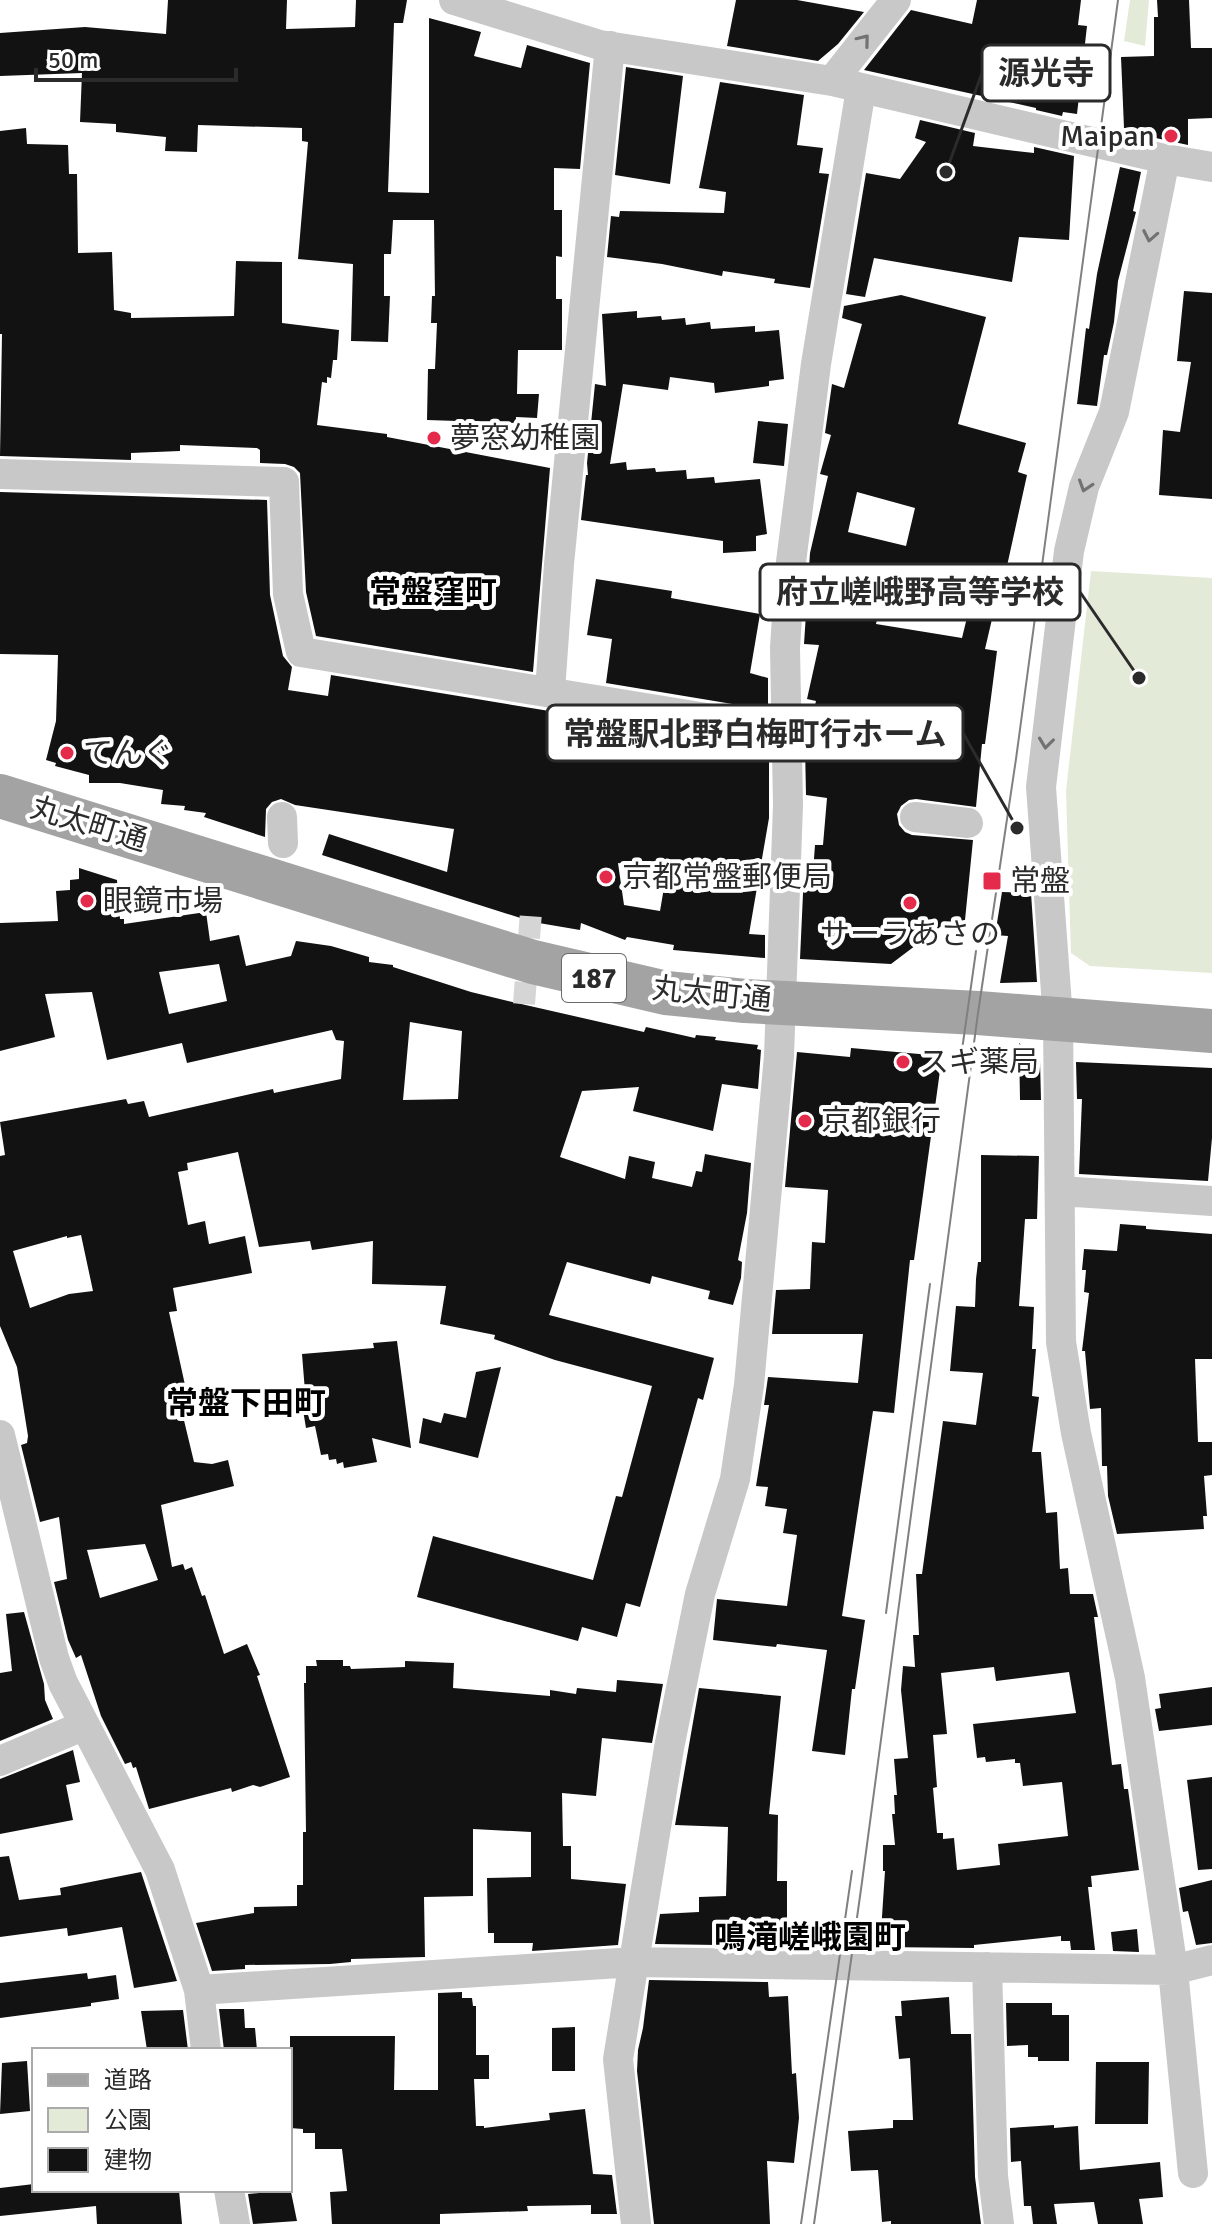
<svg xmlns="http://www.w3.org/2000/svg" width="1212" height="2224" viewBox="0 0 1212 2224" font-family="Signika,'Noto Sans JP',sans-serif">
<rect width="100%" height="100%" fill="#fff"/>
<!-- green -->
<path fill="#e3ead8" d="M1130,0H1149L1145,46L1124,41Z
M1091,571L1212,578V973L1090,966L1071,953L1066,791Z"/>
<!-- building -->
<path fill="#121212" fill-rule="evenodd" d="M168,0H287L286,29L355,27L356,0H407L403,23H394L388,192L429,193V18L481,32L474,56L521,68L527,45L590,63L580,169L554,168V210H562V257L556,256V299H562V350H518L517,394H539L537,418L516,417V423L427,420L428,369H435L437,323H431L432,296H435L434,220H393L391,254H384V296H390L388,342L351,341L353,264L298,259L308,142L302,141V128L198,125L197,152L165,151L166,137L116,132V124L80,122L82,73L0,76V33L85,27L166,34Z
M736,0H797L864,12L838,44L818,61L727,46Z
M977,0H1081L1078,25L1087,26L1077,114L1063,112L1062,116L1036,110V108L864,70L911,10L972,24Z
M1157,0H1189L1191,48H1212V118L1188,119V145L1128,132L1129,128H1124L1121,57L1154,56V17H1158Z
M626,67L683,76L670,184L615,175Z
M720,82L804,95L797,145L823,148L819,173L829,174L810,288L774,283L775,279L723,271L722,276L662,264L607,257L611,216L619,217L620,211L724,213L726,192L699,188Z
M920,120L975,133L973,146L1034,153V147L1074,156L1069,240L1019,237L1012,282L874,258L865,297L846,294L866,173L900,179L926,142L915,138Z
M26,128L27,144L68,145L69,174H77L78,253L112,252L114,310L131,313V318L234,316L236,261L282,262V323L339,330L337,360H333L331,378L327,377V383L322,382L317,425L387,434V437L550,468L533,672L316,636L306,592L300,473L294,467L285,464L260,463V450L257,448L180,445V451L131,453V460L0,456L2,334H0V131Z
M1120,167L1141,172L1133,211L1136,212L1118,281L1114,322L1107,355H1104L1097,406L1077,404L1086,328L1089,329L1097,274Z
M1184,291L1212,293V499L1159,495L1163,430L1180,432L1191,362L1177,361Z
M901,295L986,317L958,424L1026,443L1018,472L1027,475L1005,575L1010,576L1004,603L996,602L985,649L997,651L985,744H982L976,807L916,799L909,800L901,806L897,814L899,825L905,832L912,835L973,840L964,930L944,924L891,964L800,959L804,872H813L815,845H823L827,798L806,795L805,746L816,701L807,699L819,645L804,644L810,553L828,476L820,474L831,435L825,433L832,384L844,388L862,324L842,318L844,306ZM857,492L915,508L906,546L848,532ZM886,577L935,587L934,591L971,601L962,638L876,624Z
M637,311V318L661,316L662,320L685,318L686,325L710,322L711,329L755,326V332L779,330L784,379L769,381V386L715,393L714,383L670,377L668,390L623,384L610,464L626,462L627,470L655,468L656,472L686,470L687,479L714,477L715,483L760,479L767,534L756,536V551L723,553V541L581,520L586,475H588L587,463L595,384L606,386L602,314Z
M758,421L788,424L784,466L753,463Z
M0,492L267,500L270,595L283,656L292,667L288,690L328,696L331,675L647,727L646,731L653,732L701,740L702,735L769,746V818L749,934L765,935V958L673,950L674,945L627,937L625,940L581,923L580,930L533,922L322,855L329,834L447,872L454,829L295,805L281,799L272,802L266,809L265,837L204,817L206,813L184,810L185,806L161,804L163,790L120,783H89V775L55,766L56,763L46,760L56,721L58,655L0,654ZM618,863L667,870L660,911L624,905Z
M596,579L672,591L671,598L760,614L750,673L768,678V710L606,683L612,639L587,635Z
M79,868L117,880L120,919H124V924L206,912L210,941L239,935L246,966L291,956L296,941L331,946L369,957V962L393,965V967L471,992L508,1001L644,1032L646,1027L695,1038L696,1035L716,1037L715,1040L758,1045L757,1049L761,1050L758,1089L722,1084L713,1131L633,1111L639,1087L582,1091L560,1157L625,1179L629,1156L655,1162L652,1178L692,1187L696,1171L702,1172L705,1154L751,1163L747,1213L738,1260L742,1262L741,1278L733,1305L708,1299L710,1291L652,1276L650,1284L567,1262L549,1315L714,1358L703,1400L698,1398L640,1607L626,1603L617,1637L582,1627L578,1641L417,1597L433,1536L593,1580L616,1496L622,1497L652,1386L555,1360L494,1339L495,1335L440,1324L446,1286L372,1284L373,1241L312,1250L310,1241L259,1247L238,1152L187,1163L188,1170L178,1172L188,1225L205,1221L209,1244L245,1236L252,1273L173,1288L177,1311L169,1312L185,1385L176,1387L194,1462L212,1464L228,1460L234,1486L161,1505L172,1567L183,1564L185,1570L192,1567L202,1596L205,1595L224,1654L247,1644L260,1675L257,1676L290,1777L260,1787L253,1785L232,1792L231,1788L149,1809L136,1767L133,1768L131,1762L125,1764L101,1716L81,1655L76,1658L68,1640L54,1582L67,1579L59,1517L40,1522L21,1445L27,1443L28,1436L17,1367L0,1326V1156L5,1155L0,1122L126,1099L128,1104L144,1101L149,1117L273,1089L274,1093L341,1079L344,1041L336,1040L332,1030L187,1063L182,1043L107,1060L92,992L45,994L55,1037L0,1051V923L58,921L56,891L70,890V880L79,879ZM219,964L227,1001L169,1014L159,972ZM410,1022L462,1031L458,1099L403,1100ZM81,1235L93,1291L69,1294L30,1308L13,1251L67,1236V1238ZM145,1544L158,1580L100,1598L87,1550Z
M1002,892L1031,893L1037,982L1000,983L1008,936L995,935Z
M1019,1043L1040,1061L1041,1100H1020Z
M851,1048L942,1056L914,1260H910L894,1413L873,1411L842,1616L865,1620L855,1689H852L845,1755L812,1751L827,1650L777,1644L776,1647L713,1640L717,1599L787,1606L797,1535L783,1533L787,1509L765,1506L768,1487L756,1486L769,1405H764L768,1377L858,1383L863,1334H772L776,1290L810,1289L812,1242L825,1243L828,1190L785,1187L797,1052L850,1057Z
M1076,1062L1212,1068V1138L1208,1181L1079,1174L1082,1099H1077Z
M981,1155L1039,1156L1037,1219H1025L1019,1306L1034,1307L1032,1349H1036L1032,1396L1039,1397L1032,1452H1041L1046,1513L1057,1512L1060,1569L1068,1568L1070,1594H1093L1098,1617H1094L1112,1765L1121,1764L1124,1789H1128L1139,1870L1091,1876L1092,1887H1088L1095,1950H1071L1070,1941H1061V1936L974,1945V1948L880,1947L885,1871H883V1845H895L892,1814H895L894,1795H897L894,1759L908,1758L901,1690L903,1666L915,1667L913,1635H919L916,1574H922L943,1421L976,1425L983,1373L950,1371L956,1306L975,1307L976,1279L978,1262H981ZM994,1667L996,1681L1069,1672L1076,1713L973,1724L977,1758L985,1757L986,1762L1015,1759V1763H1020L1023,1786L1062,1782L1068,1836L998,1844L1000,1865L957,1870L954,1838L943,1839V1833H937L933,1788L937,1787L933,1735L947,1734L941,1673Z
M1120,1224L1146,1226V1229L1212,1234V1359H1195L1198,1442H1212V1475L1204,1476L1207,1516H1203L1204,1529L1117,1534L1108,1496L1107,1466H1102L1101,1408L1090,1409L1085,1351H1082L1089,1293L1084,1292L1086,1270H1082L1084,1249L1117,1251Z
M397,1341L411,1448L372,1438L377,1462L344,1468L343,1462L337,1464L336,1459L329,1460L328,1454L321,1455L315,1426L306,1428L302,1404H306L302,1354L374,1348L373,1343Z
M501,1367L478,1458L419,1443L423,1418L441,1423L444,1413L466,1418L476,1372Z
M24,1612L44,1684L45,1700L53,1719L0,1741V1673L12,1671L6,1614Z
M316,1660H343V1666H350L351,1669L405,1667V1661L454,1663L453,1688L550,1696V1690L576,1694L577,1688L616,1692L617,1680L663,1684L652,1743L602,1738L596,1796L562,1793L563,1846H571V1879L626,1884L618,1945L532,1951L533,1943H494V1933H488L487,1878L531,1877V1832L473,1829V1896L424,1897L425,1957L351,1959V1962L330,1964L245,1965V1969L212,1971L196,1923L254,1913V1907L297,1906V1885H303V1832H306L304,1683H306V1666H317Z
M1212,1687V1725L1159,1731L1155,1709L1161,1708L1159,1694Z
M699,1688L781,1696L769,1814L778,1815L777,1881H787V1946L655,1944L660,1914L699,1912V1897L726,1896L728,1827L675,1825Z
M73,1750L80,1782L66,1785L73,1820L0,1834V1779Z
M1212,1777V1869L1198,1870L1187,1780Z
M9,1856L19,1900L61,1895L60,1888L141,1872L177,1981L134,1988L122,1927L68,1936L67,1928L0,1937V1857Z
M1212,1880V1943L1196,1945L1188,1911L1183,1912L1179,1888Z
M1137,1929L1139,1952L1113,1951L1111,1932Z
M87,1973L88,1979L116,1975L119,1999L91,2003V2006L0,2018V1983Z
M649,1980L768,1982L769,1997L788,1996L792,2074L796,2073L799,2118L794,2163L767,2161L770,2224H654L637,2071L638,2050L643,2028Z
M462,1992V1998H472L473,2006H476V2055H489V2079H474L476,2126H484V2128L550,2120L549,2113L585,2109L593,2174L612,2175L617,2214H591V2205L527,2206L528,2211L440,2214V2224H332L330,2192L347,2191L342,2149H315V2133H303V2129L290,2128V2036H395L394,2090H438V1993Z
M949,1997L951,2034H971L975,2177L981,2224H891V2221L882,2222L878,2170L851,2171L848,2131L893,2128V2120H913L910,2058L899,2059L895,2016H902L901,2001Z
M1006,2003H1052V2015H1069V2061H1038V2057H1028V2045L1007,2046Z
M219,2009H244L245,2028H255L257,2050H224Z
M183,2010L188,2050H147L141,2011Z
M575,2027V2071H552V2028Z
M27,2061L30,2111L0,2114L2,2063Z
M1096,2062H1149L1148,2124H1095Z
M1054,2125V2128L1078,2126L1080,2170L1160,2162L1163,2197L1139,2199L1143,2224H1098L1094,2202L1054,2204L1057,2224H1033L1031,2206H1024L1021,2161L1011,2162L1010,2128Z
M34,2184V2190H179L182,2224H97L96,2206L0,2216V2188Z
M290,2187L297,2221L253,2224L248,2194L290,2190Z"/>
<g fill="none" stroke-linecap="round" stroke-linejoin="round">
<!-- pedestrian-tunnel -->
<path stroke="#d5d5d5" stroke-width="22" stroke-dasharray="22 11" stroke-linecap="butt" d="M524,1004L531,912"/>
<!-- minor -->
<path stroke="#c8c8c8" stroke-width="30" d="M454,0L600,45L832,81L1165,159L1212,167
M832,81L896,0
M1165,159L1114,412L1084,487L1069,551L1041,787L1058,1019L1061,1342L1076,1433L1130,1678L1173,1970L1193,2173
M0,474L284,482L288,594L301,652L786,731
M550,691L559,564L610,46
M282,817L283,843
M915,817L968,823
M1060,1191L1212,1201
M0,1435L54,1658L63,1683L160,1870L199,1990L635,1962L1173,1970L1212,1960
M0,1761L85,1725
M987,1967L993,2176L999,2224
M199,1990L206,2050
M229,2190L235,2224
M636,2224L618,2059L669,1748L700,1594L735,1479L749,1385L779,1056L788,805L785,648L790,570L816,364L861,89"/>
<!-- primary -->
<path stroke="#a3a3a3" stroke-width="44" d="M0,796L533,962L666,993L745,1001L978,1013L1212,1031"/>
<!-- tram -->
<path stroke="#808080" stroke-width="2" d="M962,1050L976,951
M886,1613L930,1284
M801,2224L852,1871
M814,2224L862,1882L978,1013L1016,759L1118,0"/>
</g>
<!-- one-way arrows -->
<defs><path id="oneway-chevron" d="M-2-3.5L2.5 0L-2 3.5" fill="none" stroke-width="1.6" stroke-linecap="round" stroke-linejoin="round" transform="scale(2)"/></defs>
<g stroke="#727272">
<use href="#oneway-chevron" transform="translate(864 40) rotate(-51)"/>
<use href="#oneway-chevron" transform="translate(1150 236) rotate(101)"/>
<use href="#oneway-chevron" transform="translate(1085 486) rotate(108)"/>
<use href="#oneway-chevron" transform="translate(1046 743) rotate(97)"/>
</g>
<!-- markers -->
<g fill="#e52b4b" stroke="#fff" stroke-width="3">
<circle cx="1171" cy="136" r="8"/>
<circle cx="434" cy="438" r="8"/>
<circle cx="67" cy="753" r="8"/>
<circle cx="606" cy="877" r="8"/>
<rect x="982" y="871" width="20" height="20" rx="4"/>
<circle cx="87" cy="901" r="8"/>
<circle cx="910" cy="903" r="8"/>
<circle cx="903" cy="1062" r="8"/>
<circle cx="805" cy="1121" r="8"/>
</g>
<g text-anchor="middle" stroke-width="8" stroke-linejoin="round" paint-order="stroke">
<!-- shield labels -->
<rect fill="#fff" stroke="#6b6b6b" stroke-width="2" x="562" y="954" width="64" height="48" rx="6"/>
<g font-size="28" font-weight="bold" fill="#2b2b2b">
<text x="594" y="988">187</text>
</g>
<!-- poi labels -->
<g font-size="30" fill="#2b2b2b" stroke="#fff" text-anchor="start">
<text x="1155" y="146" text-anchor="end">Maipan</text>
<text x="450" y="448">夢窓幼稚園</text>
<text x="83" y="763">てんぐ</text>
<text x="622" y="887">京都常盤郵便局</text>
<text x="1010" y="891">常盤</text>
<text x="103" y="911">眼鏡市場</text>
<text x="910" y="944" text-anchor="middle">サーラあさの</text>
<text x="919" y="1072">スギ薬局</text>
<text x="821" y="1131">京都銀行</text>
</g>
<!-- street labels -->
<g font-size="30" fill="#2b2b2b" stroke="#fff">
<text transform="translate(89 824) rotate(17)" y="10">丸太町通</text>
<text transform="translate(712 994) rotate(6)" y="10">丸太町通</text>
</g>
<!-- neighbourhood labels -->
<g font-size="32" font-weight="bold" fill="#000" stroke="#fff">
<text x="433" y="603">常盤窪町</text>
<text x="246" y="1414">常盤下田町</text>
<text x="810" y="1948">鳴滝嵯峨園町</text>
</g>
</g>
<!-- callouts -->
<path fill="none" stroke="#2b2b2b" stroke-width="3" d="M946 172L982 73M1139 678L1080 592M1017 828L963 733"/>
<g fill="#2b2b2b" stroke="#fff" stroke-width="3">
<circle cx="946" cy="172" r="8"/>
<circle cx="1139" cy="678" r="8"/>
<circle cx="1017" cy="828" r="8"/>
</g>
<g fill="#fff" stroke="#2b2b2b" stroke-width="3">
<rect x="982" y="45" width="128" height="56" rx="8"/>
<rect x="760" y="564" width="320" height="56" rx="8"/>
<rect x="547" y="705" width="416" height="56" rx="8"/>
</g>
<g font-size="32" text-anchor="middle" font-weight="bold" fill="#2b2b2b">
<text x="1046" y="84">源光寺</text>
<text x="920" y="603">府立嵯峨野高等学校</text>
<text x="755" y="745">常盤駅北野白梅町行ホーム</text>
</g>
<!-- legend -->
<rect x="32" y="2048" width="260" height="144" fill="#ffffff" stroke="#aaaaaa" stroke-width="2"/>
<rect x="48" y="2074" width="40" height="12" fill="#a3a3a3" stroke="#aaaaaa" stroke-width="2"/>
<text x="104" y="2088" font-size="24" fill="#2b2b2b">道路</text>
<rect x="48" y="2108" width="40" height="24" fill="#e3ead8" stroke="#aaaaaa" stroke-width="2"/>
<text x="104" y="2128" font-size="24" fill="#2b2b2b">公園</text>
<rect x="48" y="2148" width="40" height="24" fill="#121212" stroke="#aaaaaa" stroke-width="2"/>
<text x="104" y="2168" font-size="24" fill="#2b2b2b">建物</text>
<!-- scale -->
<path d="M36 68v12h200v-12" fill="none" stroke="#2b2b2b" stroke-width="4"/>
<text x="48" y="68" font-size="24" fill="#2b2b2b" stroke="#ffffff" stroke-width="6" paint-order="stroke">50 m</text>
</svg>
